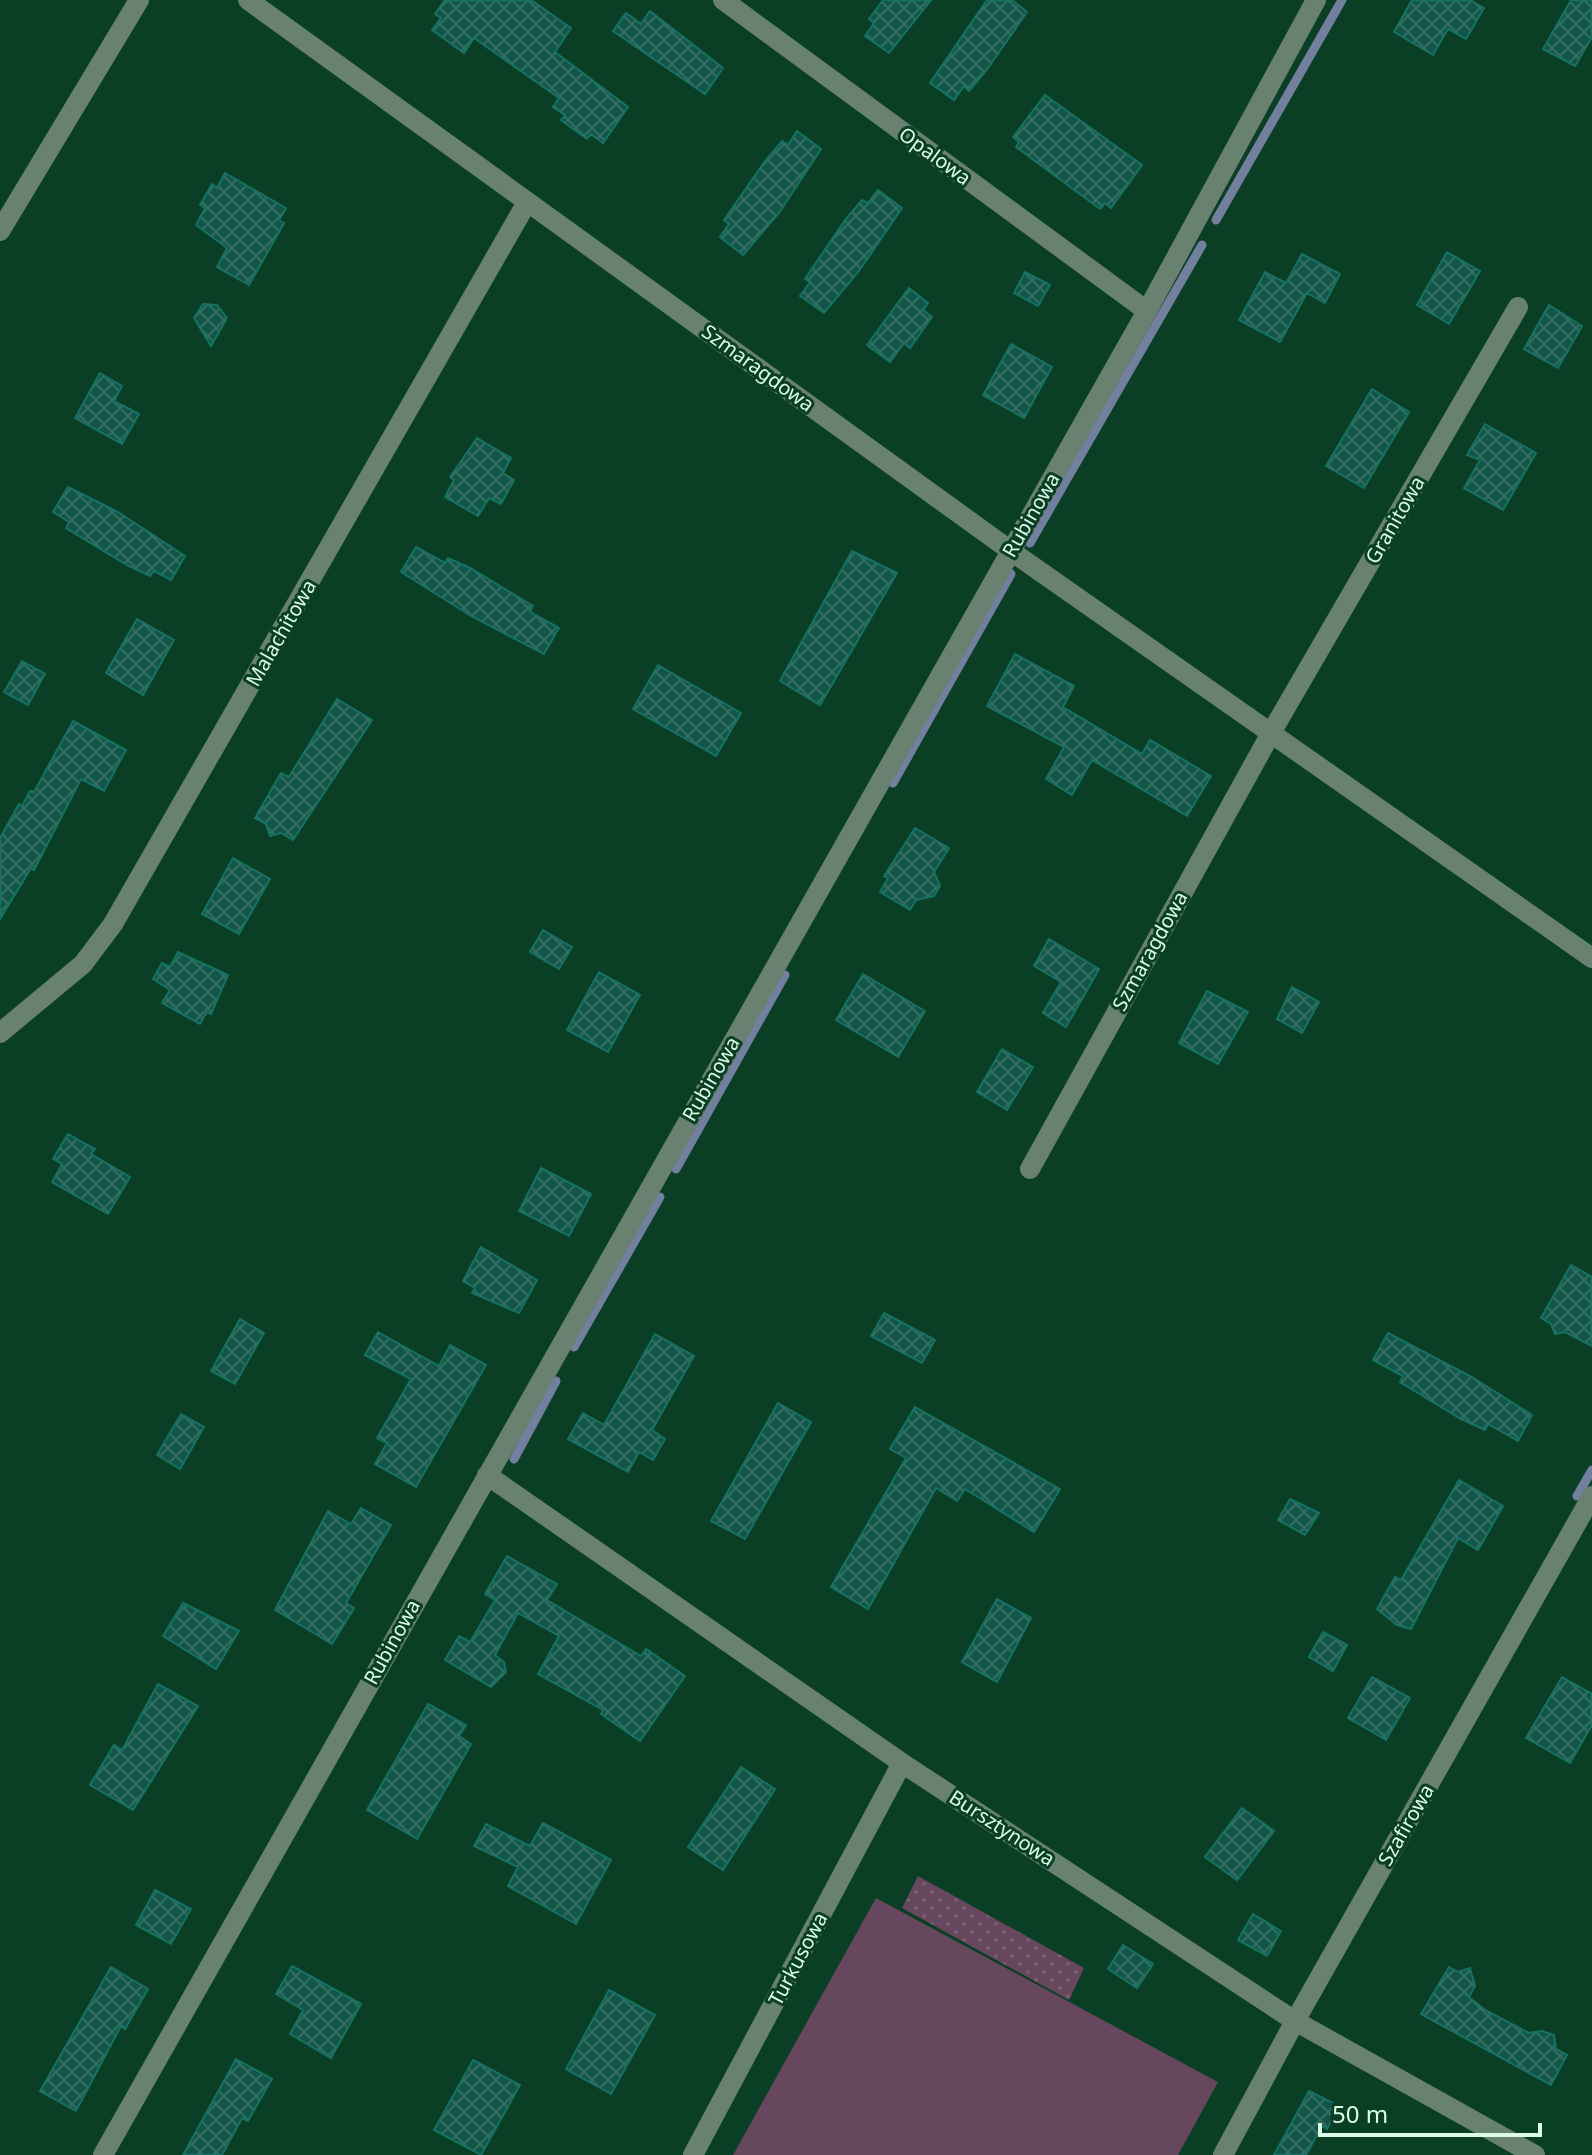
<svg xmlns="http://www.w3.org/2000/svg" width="1592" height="2155" viewBox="0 0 1592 2155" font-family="'Noto Sans',sans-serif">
<defs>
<pattern id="grass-dots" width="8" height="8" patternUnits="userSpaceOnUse" patternTransform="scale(2)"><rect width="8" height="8" fill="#66475d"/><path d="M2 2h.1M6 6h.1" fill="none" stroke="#7b6274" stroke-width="1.8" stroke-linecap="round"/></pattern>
<pattern id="building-cross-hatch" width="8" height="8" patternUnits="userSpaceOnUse" patternTransform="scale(2)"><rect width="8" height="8" fill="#125549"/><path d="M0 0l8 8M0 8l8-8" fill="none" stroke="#346e63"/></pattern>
</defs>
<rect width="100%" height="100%" fill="#0a3e25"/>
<!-- grass -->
<path fill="url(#grass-dots)" d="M918,1876L1084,1968L1069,2000L902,1908Z"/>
<!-- garden -->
<path fill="#66475d" d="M876,1898L1218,2082L1178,2155H733Z"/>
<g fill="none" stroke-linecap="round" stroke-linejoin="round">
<!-- stream -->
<path stroke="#727f9e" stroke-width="9" d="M1216,220L1342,0
M1030,543L1202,245
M893,783L1011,574
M676,1169L785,975
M574,1347L660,1197
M514,1459L556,1381
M1577,1496L1592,1470"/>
</g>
<!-- building -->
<path fill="url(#building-cross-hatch)" stroke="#157363" stroke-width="2" d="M445,0H531L571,28L555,52L628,107L603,143L591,134L587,139L561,120L565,115L553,107L559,98L474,38L464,53L432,30L441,18L435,14Z
M883,0H931L889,53L865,36L874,23L869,19Z
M987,0H1012L1027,12L986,71L969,91L964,86L954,100L930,83Z
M1412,0H1470L1484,8L1466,39L1448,29L1433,55L1394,32Z
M1571,0H1592V37L1575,66L1543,49Z
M650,11L723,68L705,94L613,31L626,13L641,24Z
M1045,95L1142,165L1111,208L1105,203L1100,209L1016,147L1019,142L1013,137Z
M797,131L821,149L779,213L743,255L720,237L729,224L724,220L765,161L782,141L788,145Z
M225,173L286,208L279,220L284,223L249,285L217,267L227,248L196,225L205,208L200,205L212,184L217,188Z
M878,190L902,208L859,271L824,313L800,296L810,282L805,279L845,220L862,200L868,203Z
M1447,252L1480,271L1449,324L1417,305Z
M1302,254L1340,274L1325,303L1307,293L1280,342L1239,320L1265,272L1286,283Z
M1025,272L1050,285L1038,306L1014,293Z
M909,288L928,303L923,310L932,317L910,348L904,343L890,362L867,345Z
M203,304L217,305L227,318L211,346L194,318Z
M1549,305L1582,326L1558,368L1524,349Z
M1011,344L1052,367L1024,418L983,395Z
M100,373L122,386L114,401L139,414L122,444L75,418Z
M1372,389L1409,412L1364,488L1326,466Z
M1485,424L1536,453L1503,510L1464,488L1480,460L1467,455Z
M477,438L511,458L503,473L514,480L501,504L489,498L478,516L445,497L454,480L450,477Z
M68,487L118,512L185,556L171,580L154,571L150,576L127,565L66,528L69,522L53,512Z
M416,547L445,563L448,558L472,569L533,606L530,612L559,628L544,654L471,616L401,572Z
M852,551L897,573L820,705L780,681Z
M137,619L174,640L143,695L106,673Z
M1015,654L1074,686L1063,707L1142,754L1150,740L1211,776L1187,816L1092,760L1072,795L1046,779L1064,747L987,706Z
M22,661L45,674L28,705L4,692Z
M658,665L741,713L716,756L633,709Z
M337,699L372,720L293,840L281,833L270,836L266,824L255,818L281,773L289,777Z
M73,721L126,750L104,791L81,779L34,870L31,868L0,919V838L19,804L22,806L30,791L34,792Z
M915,828L949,848L934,872L940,886L934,896L916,900L910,910L880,892L888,878L884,876Z
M233,858L270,879L239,934L202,914Z
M543,930L572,947L559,969L530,952Z
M1049,939L1099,969L1066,1027L1043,1013L1061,982L1034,966Z
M178,952L228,975L211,1014L207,1012L200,1024L162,1003L170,990L153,979L162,963L170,967Z
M599,972L640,995L608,1052L567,1030Z
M863,974L925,1011L898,1057L836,1020Z
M1292,987L1319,1002L1302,1033L1277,1019Z
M1207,991L1248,1012L1218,1064L1179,1043Z
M1002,1049L1033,1067L1007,1110L977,1092Z
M68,1134L95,1149L91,1154L130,1177L108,1214L52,1182L62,1164L53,1159Z
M541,1168L591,1194L569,1236L519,1211Z
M481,1247L537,1280L519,1313L472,1293L475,1288L463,1281Z
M1571,1265L1592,1277V1346L1565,1332L1555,1334L1551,1324L1541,1318Z
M884,1313L935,1340L922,1363L871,1336Z
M240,1319L264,1333L235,1384L211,1371Z
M378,1332L439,1366L450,1345L486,1365L416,1487L375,1464L387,1443L377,1438L411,1379L365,1355Z
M1388,1333L1472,1377L1532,1415L1518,1441L1488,1424L1485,1430L1461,1419L1400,1382L1403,1376L1373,1360Z
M655,1334L694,1356L652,1430L665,1439L653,1460L639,1452L628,1472L568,1439L583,1413L604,1425Z
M778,1403L811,1422L745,1539L711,1521Z
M915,1407L1060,1489L1034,1532L965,1489L957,1501L936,1488L868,1609L831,1587L906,1458L890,1449Z
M181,1414L204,1427L180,1469L157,1455Z
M1459,1480L1503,1506L1478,1550L1458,1538L1411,1629L1397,1625L1377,1609L1395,1577L1401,1580Z
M1290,1499L1319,1513L1305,1535L1278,1520Z
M361,1508L391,1525L346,1603L354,1608L332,1644L275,1610L328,1511L351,1524Z
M507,1556L557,1584L547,1600L641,1656L646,1649L685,1676L640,1741L601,1714L603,1710L538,1674L559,1636L518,1613L495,1655L504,1662L506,1672L491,1687L445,1660L459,1636L470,1642L495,1600L485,1594Z
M997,1599L1031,1618L997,1682L962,1662Z
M183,1603L239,1631L216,1669L163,1636Z
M1323,1632L1347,1645L1333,1671L1309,1657Z
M1372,1677L1410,1698L1386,1740L1348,1718Z
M1562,1677L1592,1694V1725L1570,1763L1526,1738Z
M158,1684L198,1706L133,1810L90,1785L114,1745L122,1750Z
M428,1704L466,1725L459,1736L471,1744L417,1839L367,1810Z
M741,1767L775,1789L723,1870L688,1847Z
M1242,1808L1274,1831L1237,1880L1205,1857Z
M543,1823L611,1860L576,1924L508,1886L518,1867L474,1846L486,1824L530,1846Z
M155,1890L191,1909L171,1944L136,1925Z
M1253,1914L1281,1931L1267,1956L1238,1940Z
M1123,1945L1153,1964L1137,1988L1108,1969Z
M292,1966L361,2004L331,2058L290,2034L303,2010L276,1994Z
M111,1967L148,1989L125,2029L121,2026L76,2111L40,2091Z
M1449,1967L1458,1972L1470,1968L1475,1986L1469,1997L1485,2010L1529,2033L1542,2031L1554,2035L1556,2049L1567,2055L1551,2085L1421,2014Z
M609,1990L655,2015L611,2094L566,2069Z
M236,2059L272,2079L248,2121L242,2118L222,2155H183Z
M473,2060L520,2085L481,2155L434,2130Z
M1309,2091L1339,2106L1327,2129L1322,2126L1306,2155H1274Z"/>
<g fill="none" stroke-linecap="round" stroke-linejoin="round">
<!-- minor -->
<path stroke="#688171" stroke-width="20" d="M248,0L1011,551L1592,958
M723,0L1147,311
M0,231L139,0
M0,1033L83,964L113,924L526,204
M1030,1169L1271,733L1518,307
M487,1475L902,1763L1295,2021L1535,2155
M103,2155L1147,311L1316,0
M693,2155L902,1763
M1223,2155L1295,2021L1592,1496"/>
</g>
<g text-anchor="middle" stroke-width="6" stroke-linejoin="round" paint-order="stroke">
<!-- street labels -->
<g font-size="20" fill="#dbfbe7" stroke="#0a3e25">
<text transform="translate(935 156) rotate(36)" y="7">Opalowa</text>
<text transform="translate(758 368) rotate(36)" y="7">Szmaragdowa</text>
<text transform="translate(1031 515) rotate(-60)" y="7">Rubinowa</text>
<text transform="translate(1395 520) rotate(-60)" y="7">Granitowa</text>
<text transform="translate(281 633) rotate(-60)" y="7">Malachitowa</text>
<text transform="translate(1150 951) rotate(-61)" y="7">Szmaragdowa</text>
<text transform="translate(711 1079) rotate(-60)" y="7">Rubinowa</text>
<text transform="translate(392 1642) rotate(-61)" y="7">Rubinowa</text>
<text transform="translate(1406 1825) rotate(-60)" y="7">Szafirowa</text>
<text transform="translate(1002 1828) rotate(33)" y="7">Bursztynowa</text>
<text transform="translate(798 1959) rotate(-62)" y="7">Turkusowa</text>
</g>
</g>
<!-- scale -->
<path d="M1320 2123v12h220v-12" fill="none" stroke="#dbfbe7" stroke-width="4"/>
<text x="1332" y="2123" font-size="24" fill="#dbfbe7" stroke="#0a3e25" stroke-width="6" paint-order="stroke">50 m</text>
</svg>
